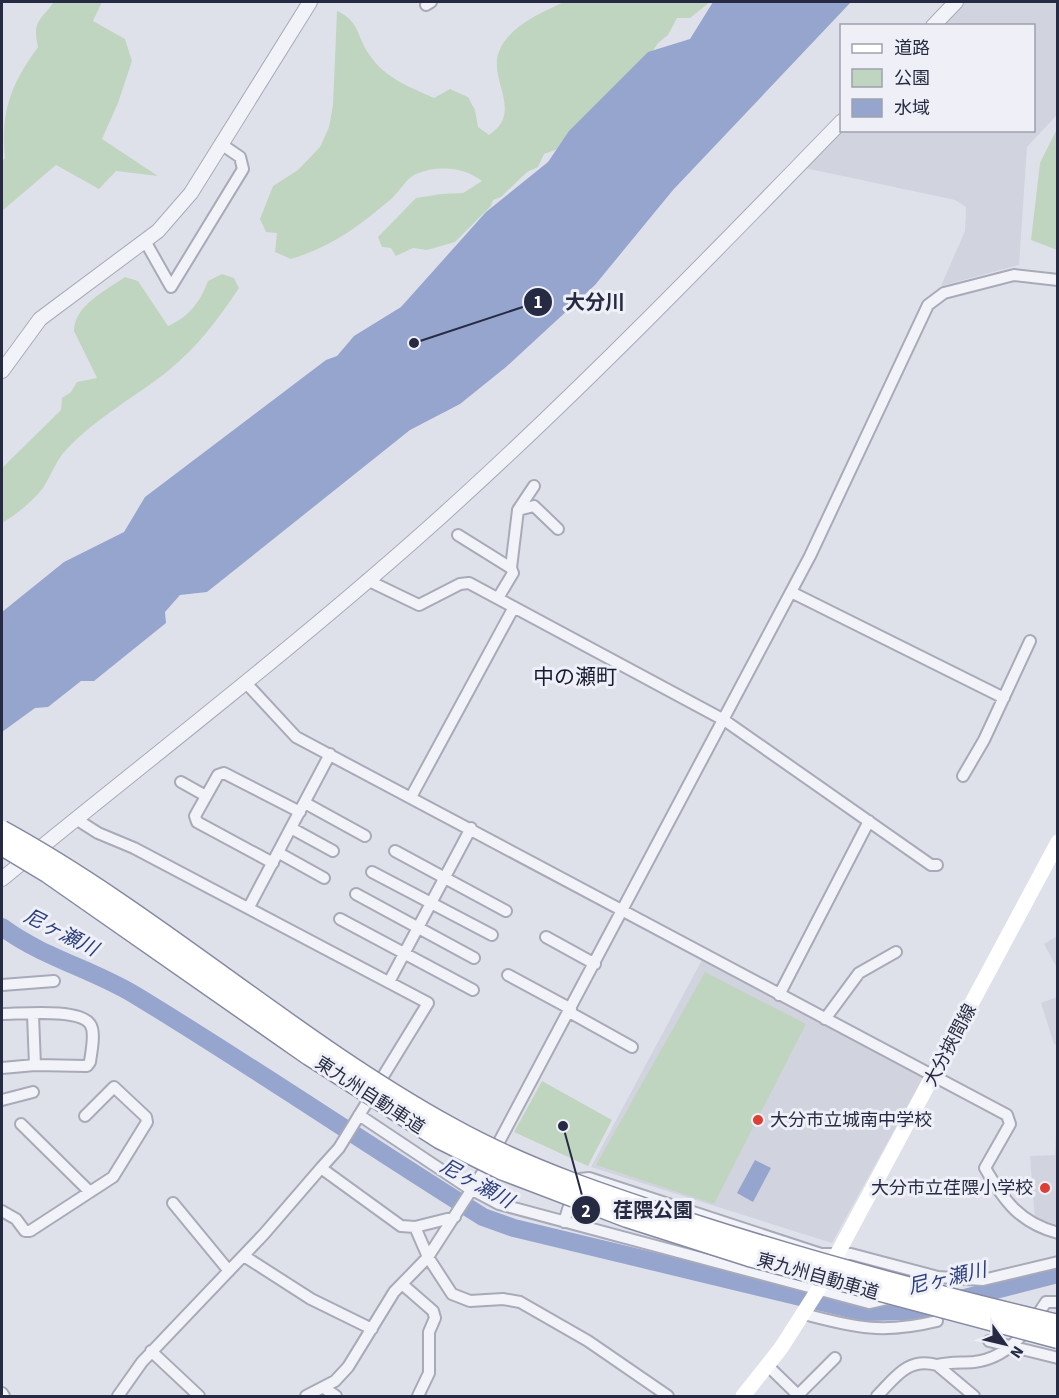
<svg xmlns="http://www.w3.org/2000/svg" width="1059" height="1398" viewBox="0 0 1059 1398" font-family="'Source Sans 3','Noto Sans JP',sans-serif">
<rect width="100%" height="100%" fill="#dfe1ea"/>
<!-- built -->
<path fill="#d1d3df" d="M965,2H1057V115L1027,147L1019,265L941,286L965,231L966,207L955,200L805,168L842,130H1034V26L942,25Z
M1057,936V968L1044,944Z
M703,958L924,1076L832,1243L591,1167Z
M1057,997H1058L1057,1045L1054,1044L1041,1003Z
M1057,1109V1229L1035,1220L1030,1156L1055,1155Z"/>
<!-- green -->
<path fill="#c0d5bf" d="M54,2H102L93,21L125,39L132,61L118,103L102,139L158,176L116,171L99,189L56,165L2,211V161L5,158C0,110 12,83 38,47C32,21 40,21 54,2Z
M564,2H710L690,18H677L668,35L658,43L638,73L558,149L544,154L538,167L527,172L501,197L493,200L491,206L455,242L427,250L413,248L396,256L391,248L382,247L378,237L416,198L441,194L463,193L482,181C463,167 439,165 416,174C406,178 399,193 390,200C356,228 333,246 291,259L275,252L277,233L266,232L260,219L273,186L298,170L320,147L329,127L333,105L337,11C361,22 356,36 369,54C384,78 410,87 434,98L450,89L468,97L475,110L478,127L489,135C526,111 484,77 501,47C513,24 543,12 564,2Z
M1057,129L1058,250H1057L1031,240L1040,163Z
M222,274L234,278L239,288C218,320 197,347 168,371C134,398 97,417 67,449C56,460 51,476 43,488C31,503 17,514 2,523V468L61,410L62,398L71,392L77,382L97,378L74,331C74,305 107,290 125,277L138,281L168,326C189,317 200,302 208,281Z
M705,972L806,1024L714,1204L596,1165Z
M542,1081L612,1120L588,1166L514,1132Z"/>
<!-- water -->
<path fill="#96a5ce" d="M713,2H851L673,190L595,285L506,367L460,404L410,430L207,592L180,595L165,612L166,623L94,681H81L48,707L35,708L2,732V612L64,562L124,532L145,497L326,360L337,356L354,336L401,307L486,212L548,162L569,131L648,52L690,39Z
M755,1160L771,1168L753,1202L737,1193Z"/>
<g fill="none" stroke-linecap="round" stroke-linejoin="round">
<!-- river -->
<path stroke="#96a5ce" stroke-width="18" d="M2,927C42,957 92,969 135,995C252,1066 366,1144 483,1217L514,1228L863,1312L914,1311L1058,1274"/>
<defs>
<path id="minor" d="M426,5L431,2
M145,241L171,287L243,169L240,157L221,144
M518,510L534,506L558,529
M458,535L511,568L513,573L498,598
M511,568L518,510L534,486
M367,580L419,605L460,584L469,583L724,720L931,865H937
M791,592L1004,698
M246,683L296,737L1007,1115L1010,1124L985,1168C1004,1201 1020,1223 1058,1233
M963,776L984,740L1030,641
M181,782L206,796
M411,797L514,607
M305,803L365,836
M76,819L98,833L134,848L428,1003L339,1148L321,1168L401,1226L415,1227L455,1217
M291,828L333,851
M395,851L506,911
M279,853L324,878
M273,863L197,822L195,816L218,775L224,773L300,812
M372,872L492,935
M356,894L474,958
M249,907L330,754
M340,919L473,990
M546,937L595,964
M508,975L571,1009
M389,982L471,828
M2,985L54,981
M779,995L869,821
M569,1012L632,1047
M2,1014C21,1014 79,1008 90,1024C96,1032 91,1053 90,1062L87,1066L35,1065L2,1068
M33,1015L35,1065
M825,1019L859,973L896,952
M2,1100L33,1092
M359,1115L467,1187L499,1204L869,1303L891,1298
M21,1124L90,1192
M173,1203L229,1271
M2,1211L16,1219L25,1231H30L113,1177L147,1122L146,1117L114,1087L85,1116
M564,1222L576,1184L580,1179L589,1178L821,1254H851L938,1277L983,1280L1058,1262
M415,1227L428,1257L452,1294L470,1301L503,1299L520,1302L588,1341L668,1396
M244,1256L311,1299L372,1329
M402,1284L433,1311L435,1318L429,1332V1373L418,1396
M914,1287L938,1277
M804,1314C856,1328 884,1334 937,1321
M989,1341L1058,1358
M151,1351L199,1396
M937,1365C949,1362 961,1363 974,1362C1009,1358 1028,1330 1046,1302H1058
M768,1366L799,1396
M324,1388L336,1396
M2,1393L4,1396
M798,1395L835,1358
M118,1396L142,1362L264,1234L321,1168
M306,1396L335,1381L348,1367L394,1292L428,1257L483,1172L810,556L928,305L944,293L1014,275L1058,280
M877,1396C895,1378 907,1357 937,1365L974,1396"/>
<path id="tertiary" d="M933,26L956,2
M2,371L40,319L158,231L191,193L310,2
M2,879C150,758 302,642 445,513C583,388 712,255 842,121"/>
</defs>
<!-- minor casing -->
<use href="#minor" stroke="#a8aab8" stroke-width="14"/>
<!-- tertiary casing -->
<use href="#tertiary" stroke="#a8aab8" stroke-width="16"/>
<!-- minor -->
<use href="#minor" stroke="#f2f3f8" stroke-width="10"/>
<!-- tertiary -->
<use href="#tertiary" stroke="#f2f3f8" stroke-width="14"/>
<!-- secondary -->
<path stroke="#fff" stroke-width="15" d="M743,1396L781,1348L818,1290L1058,842"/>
<defs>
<path id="motorway-bridge" d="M2,830C159,916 293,1040 451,1127C528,1170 614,1198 698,1225C816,1263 936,1295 1058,1324
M2,846L47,873L309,1056L439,1139L501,1170L627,1218L749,1257L1058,1339"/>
</defs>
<!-- motorway-bridge casing -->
<use href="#motorway-bridge" stroke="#858aa2" stroke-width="21" stroke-linecap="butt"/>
<!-- motorway-bridge -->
<use href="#motorway-bridge" stroke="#fff" stroke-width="18"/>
</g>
<!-- markers -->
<g fill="#dc3f36" stroke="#eff0f7" stroke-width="2">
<circle cx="758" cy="1120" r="6"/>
<circle cx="1045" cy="1188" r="6"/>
</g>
<g text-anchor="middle" stroke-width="6" stroke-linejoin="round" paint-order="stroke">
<!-- street labels -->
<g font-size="18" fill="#262b43" stroke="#eff0f7">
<text transform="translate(950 1045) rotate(-62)" y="6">大分挾間線</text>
<text transform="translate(370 1095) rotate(33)" y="6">東九州自動車道</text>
<text transform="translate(818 1276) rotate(16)" y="6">東九州自動車道</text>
</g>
<!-- poi labels -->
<g font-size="18" fill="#262b43" stroke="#eff0f7" text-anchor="start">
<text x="770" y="1126">大分市立城南中学校</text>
<text x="1033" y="1194" text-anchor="end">大分市立荏隈小学校</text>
</g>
<!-- water labels -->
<g font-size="20" font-style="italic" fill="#2c3f7b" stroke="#eff0f7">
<text transform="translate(61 932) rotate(27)" y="7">尼ヶ瀬川</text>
<text transform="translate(477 1183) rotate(29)" y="7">尼ヶ瀬川</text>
<text transform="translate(947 1278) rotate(-13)" y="7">尼ヶ瀬川</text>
</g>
<!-- quarter labels -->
<g font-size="21" fill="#181c33" stroke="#eff0f7">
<text x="575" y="684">中の瀬町</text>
</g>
</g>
<!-- callouts -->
<path fill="none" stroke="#262b43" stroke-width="2" d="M414 343L538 302M563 1126L586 1210"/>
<g fill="#262b43" stroke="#eff0f7" stroke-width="2">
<circle cx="414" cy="343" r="6"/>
<circle cx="563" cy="1126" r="6"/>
<circle cx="538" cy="302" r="15"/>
<circle cx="586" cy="1210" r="15"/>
</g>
<g font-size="18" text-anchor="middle" font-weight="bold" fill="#fff">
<text x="538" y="308">1</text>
<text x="586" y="1217">2</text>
</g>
<g font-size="20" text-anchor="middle" font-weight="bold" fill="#262b43" stroke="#eff0f7" stroke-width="6" stroke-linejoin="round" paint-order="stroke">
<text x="595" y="309">大分川</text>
<text x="653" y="1217">荏隈公園</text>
</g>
<!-- border -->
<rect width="1059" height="1398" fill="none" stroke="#262b43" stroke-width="6"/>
<!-- legend -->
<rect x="840" y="24" width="195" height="108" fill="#eff0f7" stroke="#9fa1af" stroke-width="1.5"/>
<rect x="852" y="44" width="30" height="9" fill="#ffffff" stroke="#9fa1af" stroke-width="1.5"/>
<text x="894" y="54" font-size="18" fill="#262b43">道路</text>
<rect x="852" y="69" width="30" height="18" fill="#c0d5bf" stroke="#9fa1af" stroke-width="1.5"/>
<text x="894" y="84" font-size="18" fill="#262b43">公園</text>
<rect x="852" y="99" width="30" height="18" fill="#96a5ce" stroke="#9fa1af" stroke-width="1.5"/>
<text x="894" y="114" font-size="18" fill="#262b43">水域</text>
<!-- north arrow -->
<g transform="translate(1005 1344) rotate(124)" stroke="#eff0f7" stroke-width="4.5" paint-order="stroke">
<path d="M0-4.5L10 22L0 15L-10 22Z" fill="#262b43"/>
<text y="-9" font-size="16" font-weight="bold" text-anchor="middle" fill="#262b43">N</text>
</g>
</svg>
